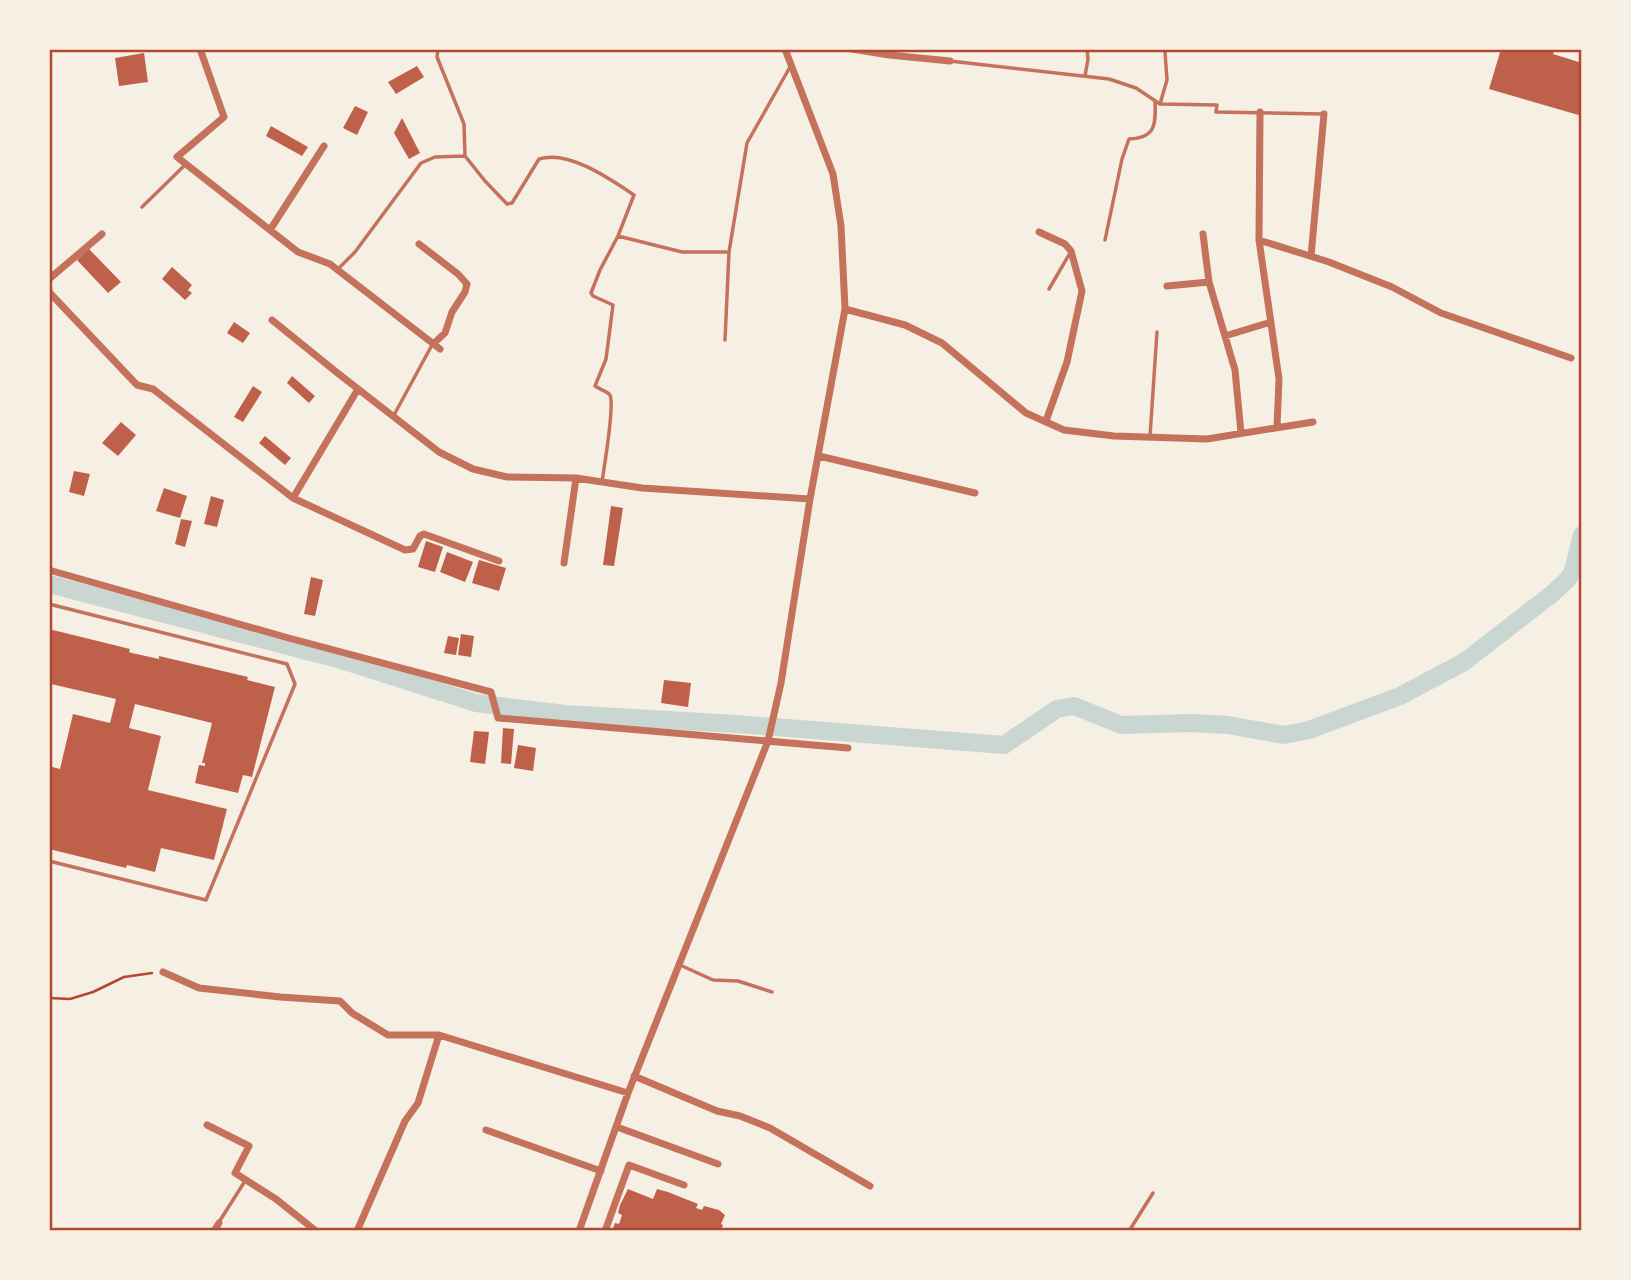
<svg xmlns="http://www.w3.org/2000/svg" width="1631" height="1280" viewBox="0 0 1631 1280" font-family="Lato,sans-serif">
<rect width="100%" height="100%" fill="#f6efe4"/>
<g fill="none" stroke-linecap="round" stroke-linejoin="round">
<!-- canal -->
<path stroke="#c9d6d2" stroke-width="18" d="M49,584L338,659L476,703L565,714L736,724L1004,745L1057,709L1074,706L1121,725L1192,723L1228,725L1284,735L1309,730L1400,696L1464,662L1552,594L1568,579L1573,571L1582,535"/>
</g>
<!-- building -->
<path fill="#bf614a" d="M1501,49H1555L1553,54L1582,63V116L1489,89Z
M144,53L148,82L119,86L115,58Z
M417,66L424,77L396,94L388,82Z
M355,106L368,112L357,135L343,128Z
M402,118L420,153L409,159L394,133Z
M271,126L308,147L302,156L266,136Z
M89,249L121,282L108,293L77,260Z
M172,267L192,285L188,290L192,293L185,300L162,279Z
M234,322L250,333L243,343L227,333Z
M292,376L315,396L309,403L287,383Z
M253,386L262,392L243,422L234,417Z
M121,422L136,435L118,456L102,443Z
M265,436L291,458L285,465L259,443Z
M74,471L90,474L84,496L69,492Z
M164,488L187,496L180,518L156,511Z
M211,496L224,500L217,527L204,524Z
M611,506L623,508L614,566L603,565Z
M181,519L192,521L185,547L175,544Z
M426,541L443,547L435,572L418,567Z
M447,552L473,562L465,582L440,572Z
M479,560L506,568L499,591L472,583Z
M311,577L323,580L315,616L304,614Z
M49,629L130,649L129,652L132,653L159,659V656L248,677L247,680L275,687L252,777L243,775L238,793L195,783L199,765L205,766V763H202L212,723L135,704L129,728L161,736L148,790L227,809L214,860L161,848L155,872L127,865L126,868L49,849V766L60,769L73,714L110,723L116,699L51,684L49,689Z
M461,634L474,636L471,657L458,655Z
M448,636L459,638L456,655L444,653Z
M664,680L691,683L688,707L661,703Z
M503,728L514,729L511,764L501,763Z
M474,731L489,732L485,764L470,762Z
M518,745L536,748L533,771L514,768Z
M628,1189L653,1199L657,1189L668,1192L698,1204L696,1208L702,1210L704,1206L719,1210L725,1215L721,1224L723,1225L721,1231H612L615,1223L619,1224L622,1215L618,1213L620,1205Z"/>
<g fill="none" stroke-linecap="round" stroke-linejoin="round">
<!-- path -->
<path stroke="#b5482f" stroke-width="2.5" d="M49,998L70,999L93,992L124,977L152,973"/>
<!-- service -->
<path stroke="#c5725c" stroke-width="3.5" d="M438,49L437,57L464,124L465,156L485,181L507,204L512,203L539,159C569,150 610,179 634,195L618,236L600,270L591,293L593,296L613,305L606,359L595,386C599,389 607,391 610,395C615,405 604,467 602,482
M950,61L1109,79L1136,88L1160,104L1217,105L1216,112L1324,114
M1085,76L1088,59L1087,49
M1160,104L1167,80L1165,52
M142,207L186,164
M618,236L682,252H729L747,143L790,67
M1105,240L1122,159L1129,139C1156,138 1156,124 1155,101
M338,269L355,252L421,163L435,157L465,156
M1049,289L1070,253
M725,340L729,252
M394,415L432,345
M1150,436L1157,332
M49,604L287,664L295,684L206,900L49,861
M680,965L713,980L738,981L772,992
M219,1222L245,1181
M1129,1231L1153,1193"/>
<!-- minor -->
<path stroke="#c5725c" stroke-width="7" d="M200,49L224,117L177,157L298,252L330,264L440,349
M852,49L889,55L950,61
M1260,112L1259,240L1279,379L1277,427
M270,230L324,146
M1039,232L1065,244L1071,251L1082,291L1067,362L1046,421
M1203,234L1209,282L1235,370L1241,433
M1259,240L1329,262L1392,287L1441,313L1571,358
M419,244L458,274L467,284L465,292L452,312L445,333L433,344
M1311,256L1324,114
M49,279L102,234
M1167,286L1209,282
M49,292L137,385L153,389L293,498L405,550L413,549L420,536L424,534L499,561
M845,309L905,325L942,343L1026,413L1064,430L1114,436L1207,439L1313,422
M272,320L335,371L439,452L473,469L507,477L576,478L642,488L810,499
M1225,336L1271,322
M819,456L975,493
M293,498L358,389
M564,563L576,478
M49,570L285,637L491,692L498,718L848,748
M163,972L199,988L280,997L340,1001L352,1013L388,1035H439L628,1093
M634,1076L717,1111L740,1116L770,1128L870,1186
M207,1125L249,1146L235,1173L276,1199L316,1231
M617,1127L718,1164
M486,1130L601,1171
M214,1231L219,1223
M357,1231L405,1121L418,1103L439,1035
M579,1231L628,1093L768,741L781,683L810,499L845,309L841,226L833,174L785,49
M605,1231L629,1165L684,1185"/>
</g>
<!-- border -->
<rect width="1631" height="1280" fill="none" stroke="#f6efe4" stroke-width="102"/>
<rect x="51" y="51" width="1529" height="1178" fill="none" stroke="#b5482f" stroke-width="2.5"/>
</svg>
